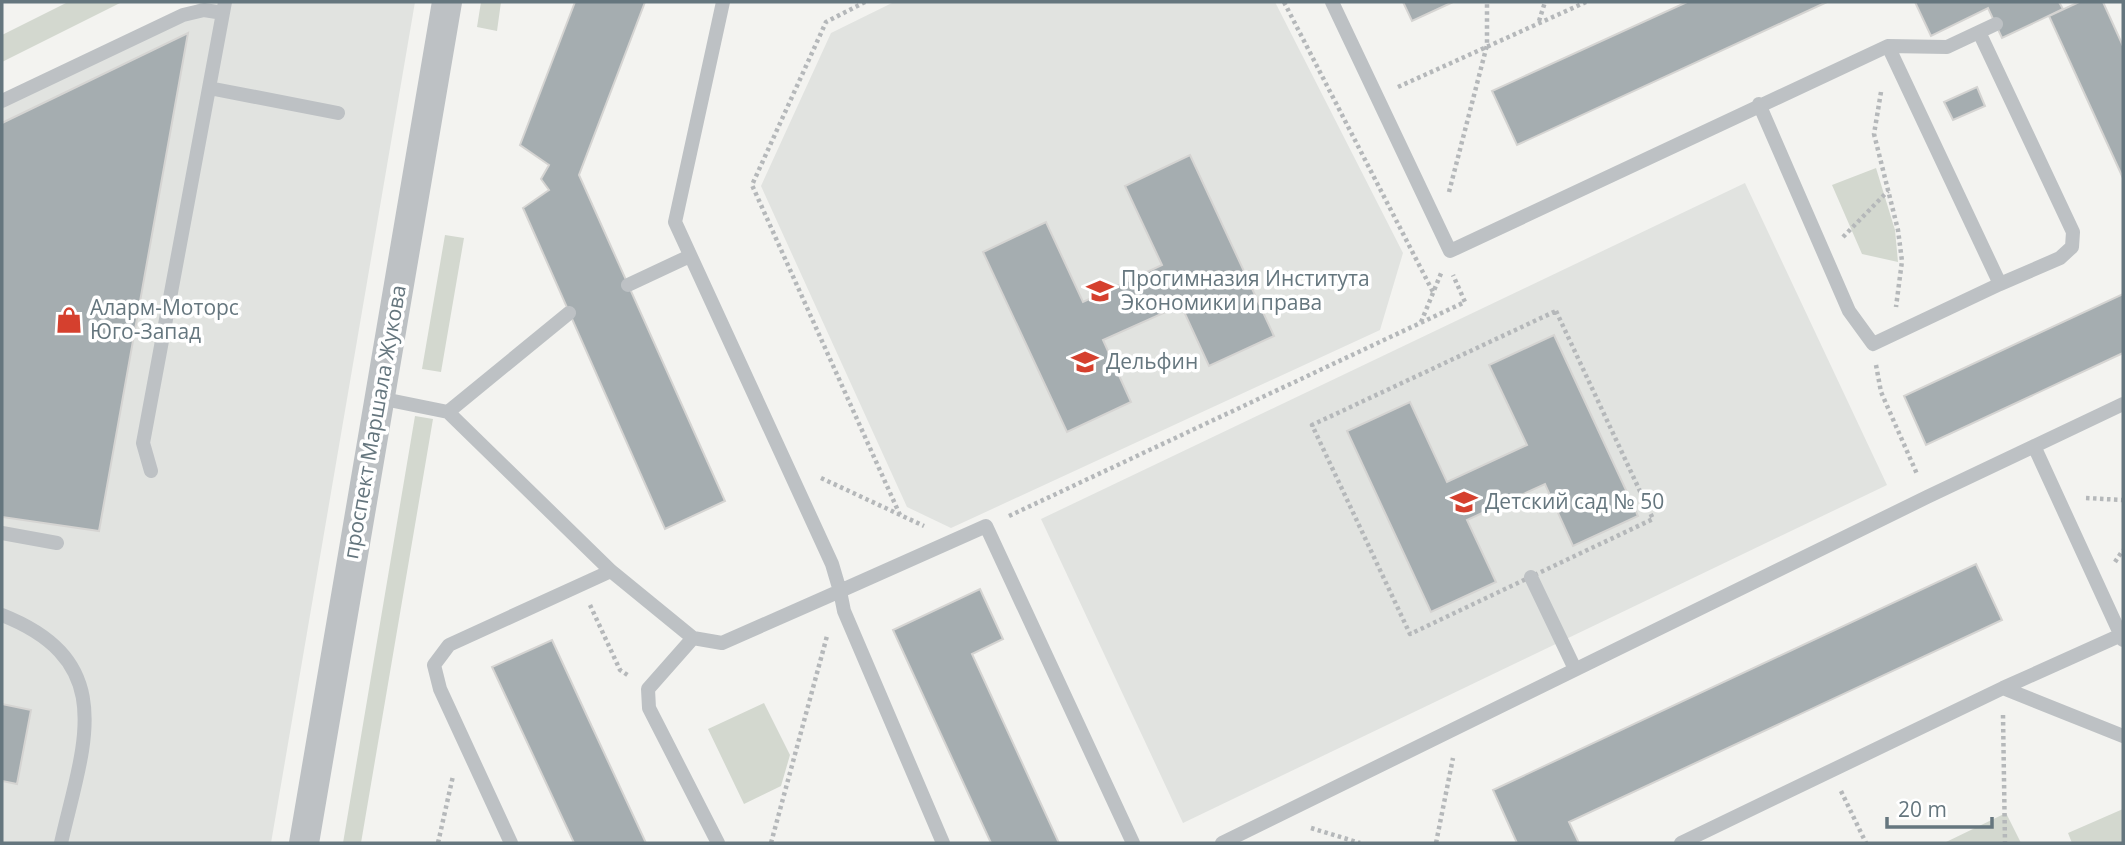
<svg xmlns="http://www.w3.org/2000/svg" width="2125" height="845" viewBox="0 0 2125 845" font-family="'Open Sans',sans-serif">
<rect width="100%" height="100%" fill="#f3f3f0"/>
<!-- built -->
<path fill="#e1e3e0" d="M202,2H415L271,843H2V99Z
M894,2H1275L1403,253L1380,330L951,528L907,507L761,186L831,33Z
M1745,183L1887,485L1183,823L1041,519Z"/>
<!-- green -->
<path fill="#d3d8cf" d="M68,2H122L2,62V35Z
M481,2H501L497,31L477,27Z
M1876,168L1895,230L1898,262L1862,254L1832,185Z
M445,235L464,238L441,372L422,369Z
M415,416L433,419L361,843H343Z
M764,703L790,755L781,786L744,804L708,729Z
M2123,809V843H2072L2068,833Z
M2006,813L2021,843H1944Z"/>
<!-- building -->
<path fill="#a5adb0" stroke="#d5d4d2" stroke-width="2" d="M575,2H645L579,175L725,501L665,529L523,208L549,190L541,179L549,165L520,145Z
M1403,2H1453L1412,21Z
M1687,2H1827L1517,145L1492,91Z
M1915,2H2059L2063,9L2002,38L1988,8L1931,36Z
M2079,2H2103L2123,46V178L2049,16Z
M188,33L99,531L2,517V123Z
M1977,87L1985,106L1953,120L1944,102Z
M1190,155L1274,336L1209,366L1181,305L1103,340L1131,402L1067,432L983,252L1046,222L1083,302L1162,265L1125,186Z
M2123,294V353L1926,445L1904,396Z
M1554,335L1638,516L1573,546L1545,484L1467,520L1496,582L1431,612L1347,431L1410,402L1447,482L1527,445L1489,365Z
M1976,564L2002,620L1569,822L1579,843H1517L1493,790Z
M980,589L1003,639L972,654L1059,843H991L893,630Z
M552,640L587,716L646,843H574L492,667Z
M2,704L31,710L17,784L2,781Z"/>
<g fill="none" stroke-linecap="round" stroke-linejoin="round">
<!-- path -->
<path stroke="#b5b8ba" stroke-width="4.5" stroke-dasharray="3.5 3.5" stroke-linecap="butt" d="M865,2L826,22L752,185L900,515
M1284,2L1433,292
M1539,21L1545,2
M1398,87L1586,2
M1881,92L1874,134L1898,230L1902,261L1896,307
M1449,192L1487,45V2
M1843,237L1888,191
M1556,311L1653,519L1410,634L1312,425Z
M1421,322L1442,271
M1876,365L1881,392L1917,474
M821,478L924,526
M2086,498L2123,500
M1009,516L1465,302L1453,275
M2115,562L2123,550
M590,605L620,670L629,676
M2003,715L2005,843
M1841,791L1866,843
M1311,828L1360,843
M438,843L453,776
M771,843L827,636
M1436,843L1453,758"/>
<!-- service -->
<path stroke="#bdc1c4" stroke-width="14" d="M723,2L675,222L832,564L840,591L986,526L1133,843
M1332,2L1450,251L1888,46L1947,47L1996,24
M1979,32L2073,232L2072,247L2060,258L2000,284
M209,88L338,113
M2,101L183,15L204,10L223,13
M1759,104L1849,311L1873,344L2000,284L1888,46
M628,285L690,256
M379,398L448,412L569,313
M448,412L611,571L693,638L722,643L840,591L844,611L943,843
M2034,446L2123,640
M151,471L143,443L225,2
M2,533L57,543
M1531,577L1575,669
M2,615C121,662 83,746 61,843
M693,638L648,689L649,708L718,843
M2003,688L2123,736
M511,843L440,689L434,665L449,645L611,571
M1222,843L1927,497L2123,404
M1681,843L2003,688L2121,635"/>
<!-- minor -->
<path stroke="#bdc1c4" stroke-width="30" d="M304,843L447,2"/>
</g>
<!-- icons -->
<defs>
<symbol id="school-bare" viewBox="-9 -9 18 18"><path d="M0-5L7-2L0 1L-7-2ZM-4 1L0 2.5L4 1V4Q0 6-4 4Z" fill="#d5402e" stroke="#fff" stroke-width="2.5" paint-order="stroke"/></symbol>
<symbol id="shop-bare" viewBox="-9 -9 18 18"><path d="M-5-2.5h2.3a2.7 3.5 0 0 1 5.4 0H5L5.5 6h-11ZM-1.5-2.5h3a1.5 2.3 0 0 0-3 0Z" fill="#d5402e" stroke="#fff" stroke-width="2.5" paint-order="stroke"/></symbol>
</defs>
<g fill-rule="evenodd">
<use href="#school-bare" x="1081" y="272" width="38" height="38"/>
<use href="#shop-bare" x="50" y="301" width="38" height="38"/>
<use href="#school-bare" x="1066" y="343" width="38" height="38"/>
<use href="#school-bare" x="1445" y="483" width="38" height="38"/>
</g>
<g text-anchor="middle" stroke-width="7" stroke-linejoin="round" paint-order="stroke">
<!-- poi labels -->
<g font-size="21" fill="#65767e" stroke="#fff" text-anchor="start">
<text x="1121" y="286">Прогимназия Института<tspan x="1121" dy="24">Экономики и права</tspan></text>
<text x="90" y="315">Аларм-Моторс<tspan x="90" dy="24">Юго-Запад</tspan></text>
<text x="1106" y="369">Дельфин</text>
<text x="1485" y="509">Детский сад № 50</text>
</g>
<!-- street labels -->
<g font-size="21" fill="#65767e" stroke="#fff">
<text transform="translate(375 422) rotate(-80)" y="7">проспект Маршала Жукова</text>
</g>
</g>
<!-- border -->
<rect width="2125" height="845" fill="none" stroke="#65767e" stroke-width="7"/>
<!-- scale -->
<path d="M1887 817v10h105v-10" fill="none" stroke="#65767e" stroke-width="3.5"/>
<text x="1898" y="817" font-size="21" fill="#65767e" stroke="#ffffff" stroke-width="5" paint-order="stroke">20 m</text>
</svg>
